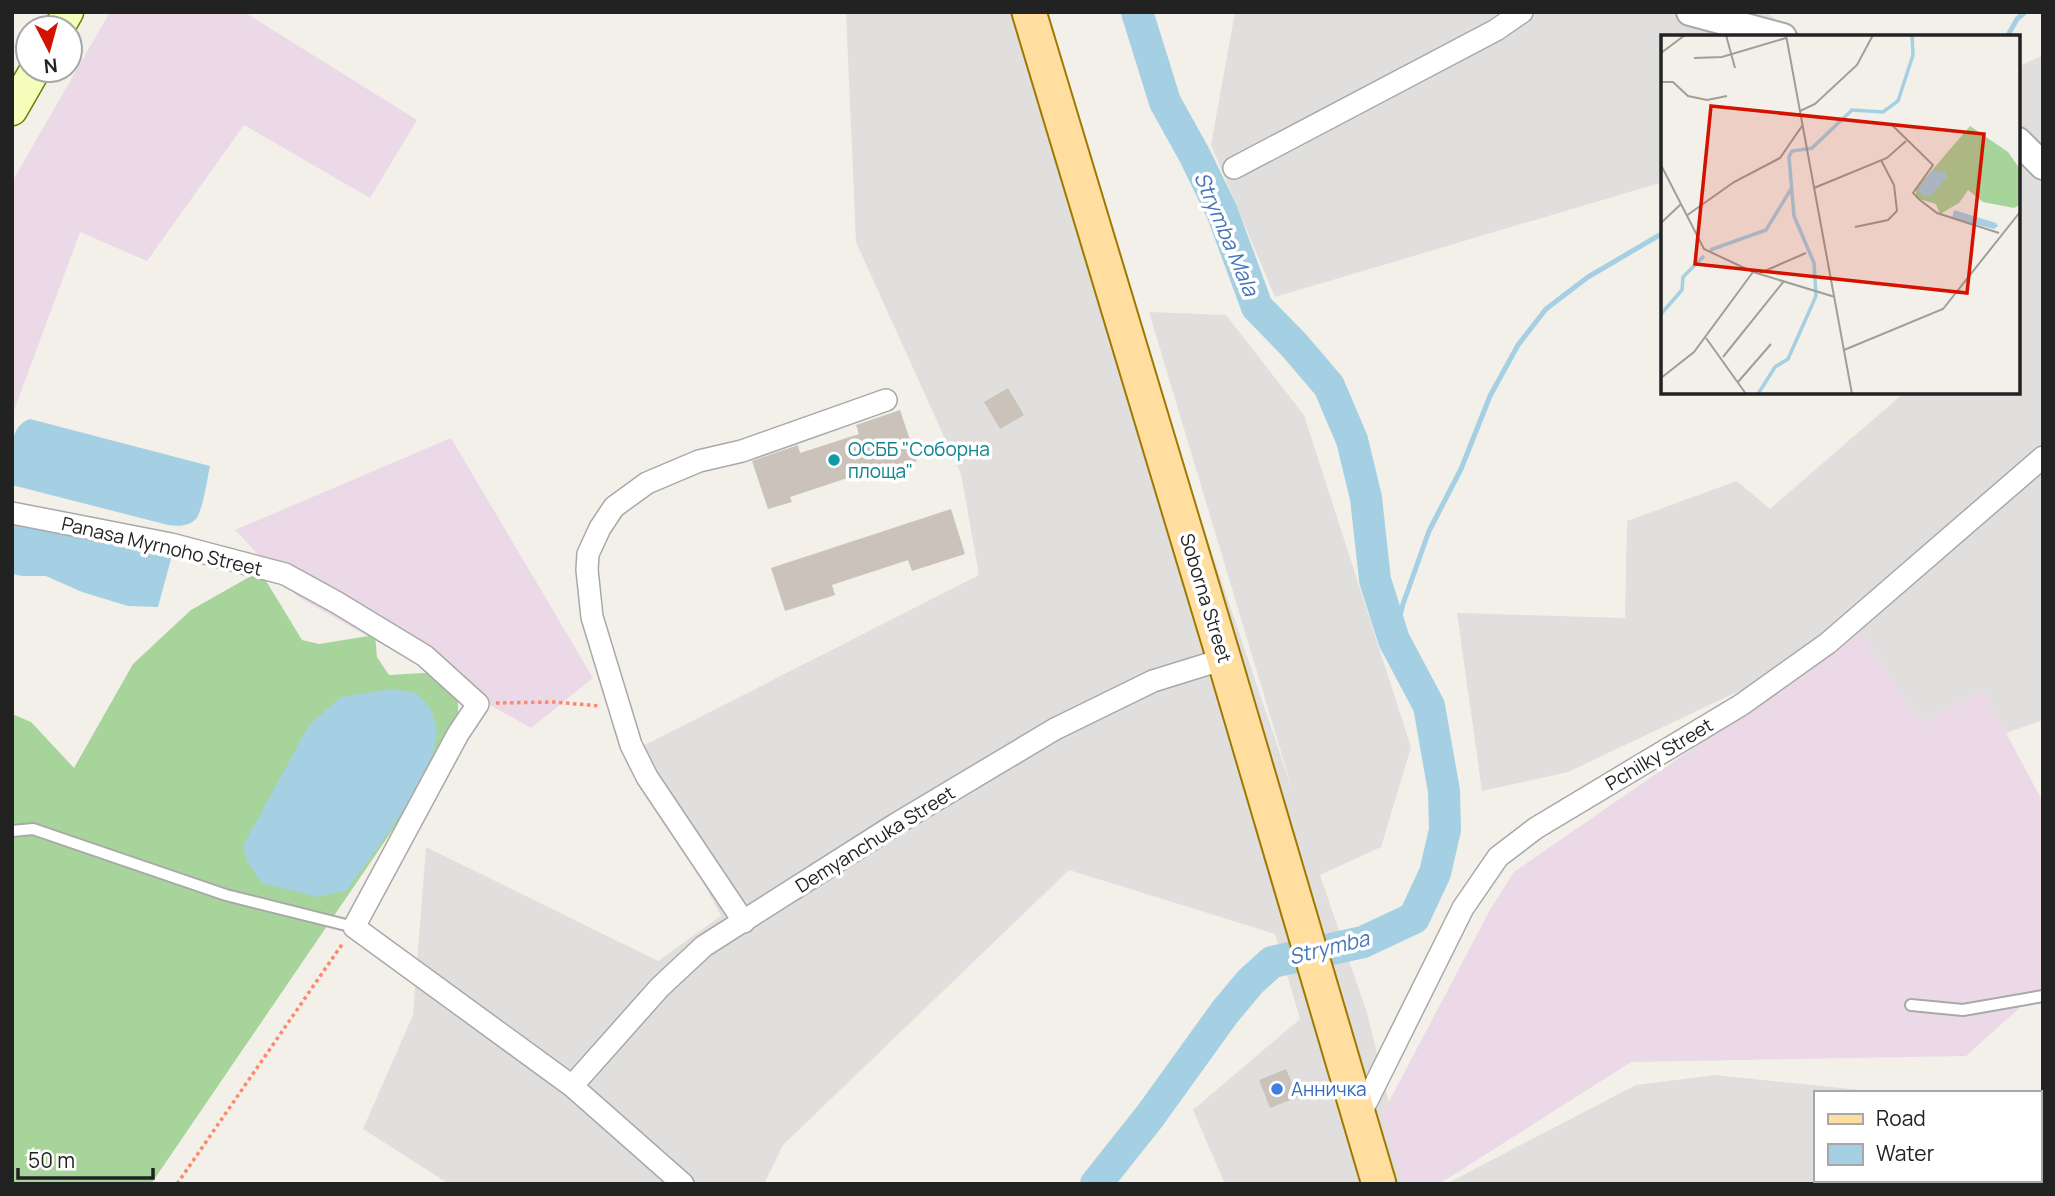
<svg xmlns="http://www.w3.org/2000/svg" width="2055" height="1196" viewBox="0 0 2055 1196" font-family="Manrope,sans-serif">
<rect width="100%" height="100%" fill="#f2f0e8"/>
<!-- residential -->
<path fill="#e0dfde" d="M846,12H1029L1293,792L1149,312L1226,315L1304,415L1411,747L1381,847L1320,875L1367,1013L1409,1184H1225L1193,1110L1300,1019L1275,934L1069,870L783,1145L764,1184H449L363,1129L413,1015L426,847L658,961L721,916L631,745L643,746L979,575L961,474L856,242Z
M1235,12H1764L1806,37H1663V182L1275,297L1211,145Z
M2043,55V720L2006,733L1983,690L1920,723L1861,633L1568,772L1482,791L1457,613L1625,618L1627,521L1737,481L1770,509L1905,392H2018V67Z
M1715,1075L1889,1093H1815V1180H2039V1108H2043V1184H1446L1636,1085Z"/>
<!-- industrial -->
<path fill="#ecd9e7" d="M110,12H244L417,120L370,198L244,125L147,261L80,232L12,416V182Z
M451,438L593,678L531,728L298,597L235,530Z
M1861,632L1920,723L1983,690L2043,802V987L1966,1056L1631,1062L1439,1184H1402L1382,1115L1491,908L1514,872Z"/>
<!-- forest -->
<path fill="#a6d49a" d="M260,571L302,640L319,644L375,635L377,657L389,675L458,671V734L151,1184H12V714L31,722L74,768L133,664L191,610Z"/>
<!-- water -->
<path fill="#a5d0e3" d="M30,419L210,466C207,479 203,512 195,520C187,527 177,526 168,525L12,485C12,465 5,427 30,419Z
M12,522L174,548L158,607L128,606L82,592L46,576H22L12,574Z
M393,689C401,691 413,691 419,696C433,705 440,730 435,745C422,792 376,849 347,890L317,897L262,883L247,861L243,846L309,725L341,697Z"/>
<g fill="none" stroke-linecap="round" stroke-linejoin="round">
<!-- stream -->
<path stroke="#a5d0e3" stroke-width="5" d="M2007,37L2017,19L2025,12
M1394,640L1403,604L1429,531L1461,469L1490,396L1518,345L1546,309L1588,277L1663,233"/>
<!-- river -->
<path stroke="#a5d0e3" stroke-width="32" d="M1096,1184L1150,1116L1225,1012L1250,982L1272,962L1363,942L1414,918L1435,873L1445,830L1444,791L1429,706L1394,640L1375,580L1366,498L1352,440L1329,386L1294,345L1257,307L1222,212L1195,156L1165,102L1137,12"/>
</g>
<!-- building -->
<path fill="#cbc3ba" d="M1008,388L1024,415L1000,429L984,402Z
M900,410L917,461L895,468L893,463L790,497L792,502L768,509L752,461L798,445L800,453L859,434L856,425Z
M951,509L965,554L912,571L908,560L832,585L835,595L785,611L771,568Z
M1286,1069L1298,1097L1270,1108L1259,1080Z"/>
<g fill="none" stroke-linecap="round" stroke-linejoin="round">
<defs>
<path id="service" d="M12,831L33,829L226,895L354,927
M1911,1005L1963,1010L2043,996"/>
<path id="minor" d="M1234,168L1496,30L1522,12
M12,513L171,544L285,574L336,602L425,656L478,704L458,734L354,927L572,1086L683,1184
M744,922L647,777L631,745L592,617L587,570L588,554L600,528L614,507L647,483L699,461L742,451L886,400
M572,1086L660,987L704,946L896,824L1055,729L1153,681L1224,659
M1359,1117L1463,908L1498,857L1536,828L1741,705L1828,643L2043,457"/>
<path id="tertiary" d="M1690,12L1783,37
M2018,141L2043,166"/>
<path id="secondary" d="M59,28L68,12
M12,110L35,70"/>
<path id="primary" d="M1029,12L1224,659L1379,1184"/>
</defs>
<!-- service casing -->
<use href="#service" stroke="#a9a9a9" stroke-width="14"/>
<!-- minor casing -->
<use href="#minor" stroke="#a9a9a9" stroke-width="24"/>
<!-- tertiary casing -->
<use href="#tertiary" stroke="#a9a9a9" stroke-width="30"/>
<!-- secondary casing -->
<use href="#secondary" stroke="#688100" stroke-width="33"/>
<!-- primary casing -->
<use href="#primary" stroke="#9f7800" stroke-width="37"/>
<!-- path -->
<path stroke="#ff886c" stroke-width="3.5" stroke-dasharray="3.5 3.5" stroke-linecap="butt" d="M496,703L554,702L600,706
M177,1184L343,943"/>
<!-- service -->
<use href="#service" stroke="#fff" stroke-width="10"/>
<!-- minor -->
<use href="#minor" stroke="#fff" stroke-width="21"/>
<!-- tertiary -->
<use href="#tertiary" stroke="#fff" stroke-width="26"/>
<!-- secondary -->
<use href="#secondary" stroke="#f5feba" stroke-width="30"/>
<!-- primary -->
<use href="#primary" stroke="#ffdea0" stroke-width="33"/>
</g>
<!-- markers -->
<circle fill="#0f9aa8" stroke="#fff" stroke-width="2.5" cx="834" cy="460" r="7"/>
<circle fill="#3f7fe0" stroke="#fff" stroke-width="2.5" cx="1277" cy="1089" r="7"/>
<g text-anchor="middle" stroke-width="7" stroke-linejoin="round" paint-order="stroke">
<!-- culture labels -->
<g font-size="19" fill="#0d838f" stroke="#fff" text-anchor="start">
<text x="848" y="456">ОСББ "Соборна<tspan x="848" dy="22">площа"</tspan></text>
</g>
<!-- street labels -->
<g font-size="19" fill="#222" stroke="#fff">
<text transform="translate(162 546) rotate(13)" y="7">Panasa Myrnoho Street</text>
<text transform="translate(1206 598) rotate(73)" y="7">Soborna Street</text>
<text transform="translate(1659 754) rotate(-31)" y="7">Pchilky Street</text>
<text transform="translate(875 839) rotate(-32)" y="7">Demyanchuka Street</text>
</g>
<!-- shop labels -->
<g font-size="19" fill="#366cbe" stroke="#fff" text-anchor="start">
<text x="1291" y="1096">Анничка</text>
</g>
<!-- water labels -->
<g font-size="21" font-style="italic" fill="#4576ba" stroke="#fff">
<text transform="translate(1226 234) rotate(67)" y="7">Strymba Mala</text>
<text transform="translate(1329 948) rotate(-14)" y="7">Strymba</text>
</g>
</g>
<!-- overview -->
<g transform="translate(1661 35)">
<rect width="359" height="359" fill="#f2f0e8"/>
<path d="M309,91L347,117L359,134V170L353,173L322,167L307,155L298,168L279,179L275,169L255,163V154Z" fill="#a6d49a"/>
<path d="M272,135L284,137L286,142L270,161L260,160L258,153ZM293,175L335,188L337,191L333,194L291,183Z" fill="#a5d0e3"/>
<path fill="none" stroke="#a5d0e3" stroke-width="3.5" d="M49,215L105,195L130,154M0,279L21,255L22,242L43,221M97,359L114,332L127,324L155,261L153,228L133,181L128,122L131,116L151,113L191,75L222,77L237,66L252,20L251,0"/>
<path fill="none" stroke="#9f9e99" stroke-width="2" d="M65,0L74,33M125,0L191,359M0,18L24,0M33,23L61,22L125,3M0,47H12L27,61L46,65L66,61M139,76L154,69L196,30L212,0M231,90L272,130L252,158L259,165L276,178L338,198M0,130L43,214L92,237L174,262M153,153L226,123L245,106M25,181L73,147L119,123L141,91M0,188L20,169M194,192L227,185L236,176L233,150L220,125M99,238L145,218M45,303L85,359M183,315L282,274L359,177M62,322L123,246M0,343L33,317L92,237M77,347L110,309"/>
<path fill="#d31200" fill-opacity="0.15" stroke="#d31200" stroke-width="3.5" d="M50,71L323,99L306,258L34,229Z"/>
<rect width="359" height="359" fill="none" stroke="#222" stroke-width="3.5"/>
</g>
<!-- border -->
<rect width="2055" height="1196" fill="none" stroke="#222222" stroke-width="28"/>
<!-- legend -->
<rect x="1814" y="1091" width="228" height="91" fill="#ffffff" stroke="#a7a7a7" stroke-width="2"/>
<rect x="1828" y="1114" width="35" height="10" fill="#ffdea0" stroke="#a7a7a7" stroke-width="2"/>
<text x="1876" y="1126" font-size="21" fill="#222222">Road</text>
<rect x="1828" y="1144" width="35" height="21" fill="#a5d0e3" stroke="#a7a7a7" stroke-width="2"/>
<text x="1876" y="1161" font-size="21" fill="#222222">Water</text>
<!-- north arrow -->
<g transform="translate(49 49) rotate(174)"><circle r="33" fill="#ffffff" stroke="#a7a7a7" stroke-width="2"/>
<path d="M0-5L12 26L0 18L-12 26Z" fill="#d31200"/>
<text y="-10" font-size="19" font-weight="bold" text-anchor="middle" fill="#222222">N</text>
</g>
<!-- scale -->
<path d="M18 1168v10h135v-10" fill="none" stroke="#222222" stroke-width="3.5"/>
<text x="28" y="1168" font-size="21" fill="#222222" stroke="#ffffff" stroke-width="5" paint-order="stroke">50 m</text>
</svg>
